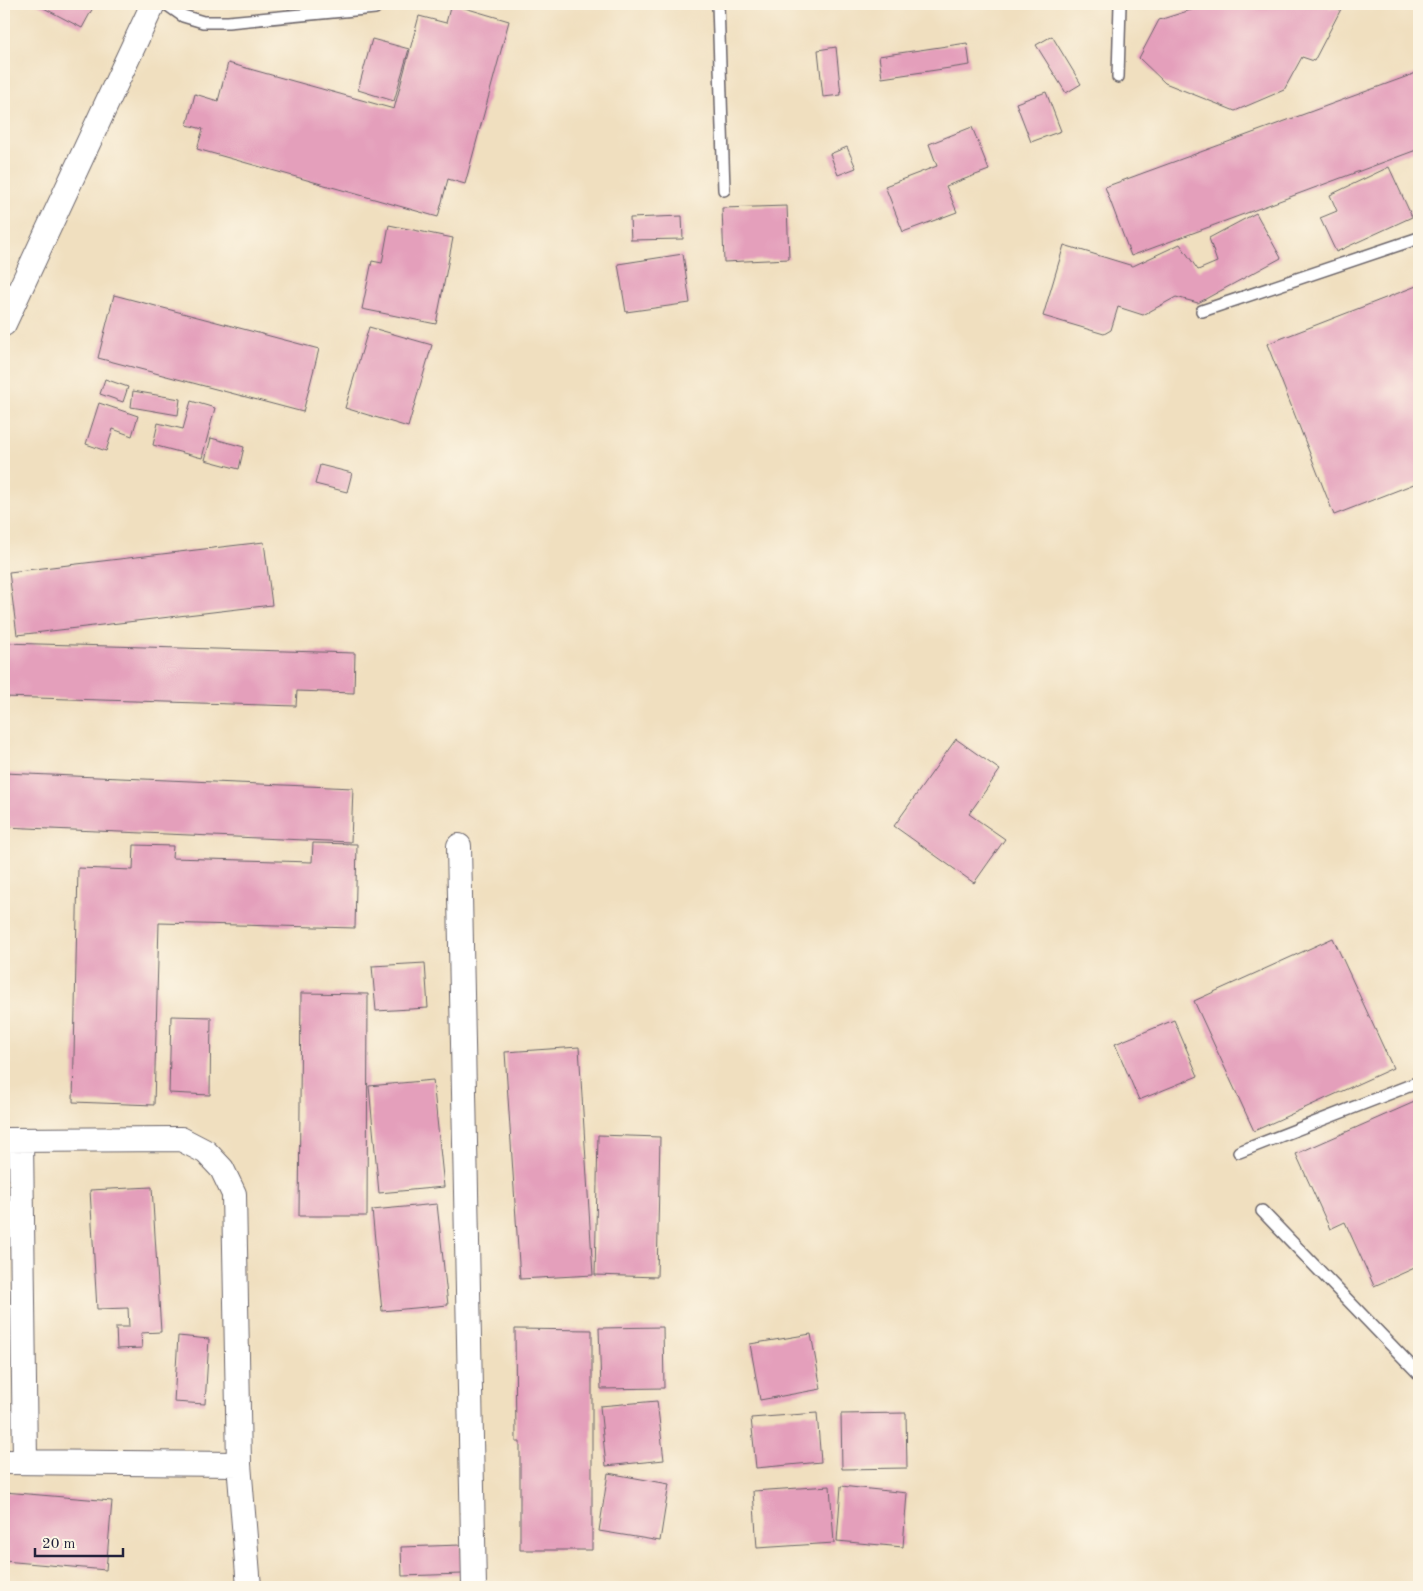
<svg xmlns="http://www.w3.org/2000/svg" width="1423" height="1591" viewBox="0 0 1423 1591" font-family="'Old Standard TT',serif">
<rect width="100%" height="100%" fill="#fcf5e5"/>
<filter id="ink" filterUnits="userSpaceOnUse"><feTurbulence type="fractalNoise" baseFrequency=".02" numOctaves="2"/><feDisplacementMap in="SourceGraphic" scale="10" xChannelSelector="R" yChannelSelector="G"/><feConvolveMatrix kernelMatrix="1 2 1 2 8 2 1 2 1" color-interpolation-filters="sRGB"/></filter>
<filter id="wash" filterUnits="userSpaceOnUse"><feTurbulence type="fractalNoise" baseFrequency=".0096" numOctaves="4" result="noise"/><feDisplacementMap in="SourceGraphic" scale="20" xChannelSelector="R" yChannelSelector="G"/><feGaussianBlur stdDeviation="1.12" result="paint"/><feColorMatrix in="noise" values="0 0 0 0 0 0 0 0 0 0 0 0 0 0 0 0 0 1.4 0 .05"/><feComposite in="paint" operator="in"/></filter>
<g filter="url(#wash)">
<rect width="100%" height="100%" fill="#f0dfbf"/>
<g id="blocks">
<!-- building -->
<path fill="#e49fbb" d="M36,4H95L82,28Z
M451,4L509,21L465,184L448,179L438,217L197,149L203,129L187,125L195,94L218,101L228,63L394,109L419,16L446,23Z
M1210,4H1326L1330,8L1341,9L1314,61L1302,57L1284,90L1235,111L1165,83L1139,58L1159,20Z
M1052,36L1081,84L1066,93L1036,45Z
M372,39L409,49L394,101L358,90Z
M967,43L970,65L882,78L879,56Z
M836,47L841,95L823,97L818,50Z
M1419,72V149L1131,256L1105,187Z
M1046,92L1061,131L1031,142L1016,103Z
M972,127L989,170L946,186L957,212L903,232L885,186L937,166L929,144Z
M847,147L856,168L838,175L830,154Z
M1389,167L1412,217L1336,252L1320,218L1337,211L1330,195Z
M787,206L789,259L724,262L722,208Z
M1256,213L1281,258L1198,303L1176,297L1143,315L1118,307L1111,330L1104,334L1043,316L1064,245L1133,266L1180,244L1198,270L1217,262L1209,238Z
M682,216L683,239L631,240L630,218Z
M389,225L453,238L436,324L362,309L372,261L382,263Z
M683,254L690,303L626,312L618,264Z
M1419,285V482L1334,515L1267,344Z
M114,295L319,349L303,412L98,358Z
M369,327L432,345L408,427L345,408Z
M105,379L128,387L123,402L100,394Z
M133,391L180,399L178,415L131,407Z
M191,401L215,408L202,458L153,445L158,423L183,429Z
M99,403L138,416L132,436L113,429L106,451L86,444Z
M211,438L244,447L239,469L205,460Z
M320,465L352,473L347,492L315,484Z
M264,542L272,605L17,635L9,572Z
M4,643L355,653L354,693L297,691L296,706L4,697Z
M956,739L1000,770L969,814L1005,839L974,883L894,826Z
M4,773L353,788L351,842L4,827Z
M313,843L357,844L355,928L159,923L154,1105L73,1102L78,868L133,870L134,845L173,846L172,858L312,862Z
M1333,938L1393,1068L1254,1131L1194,1001Z
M425,963L428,1008L376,1011L372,966Z
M301,993L368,994L367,1216H299Z
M171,1016L211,1017L210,1095L169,1093Z
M1174,1020L1198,1076L1139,1100L1115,1044Z
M579,1047L593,1275L520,1279L505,1052Z
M433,1080L444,1187L379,1193L369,1086Z
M1419,1100V1266L1374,1286L1345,1222L1330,1229L1296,1154Z
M598,1135L660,1137L657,1277L595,1275Z
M152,1187L161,1332L141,1333L142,1348L117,1349L116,1327H129L128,1308L97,1309L90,1190Z
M437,1204L448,1305L382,1311L372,1210Z
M663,1327L664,1388L601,1389L599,1328Z
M515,1329L592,1330V1550H520V1442H516Z
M811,1334L821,1389L760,1400L750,1344Z
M178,1336L209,1339L205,1404L174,1402Z
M657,1401L664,1460L606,1466L600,1406Z
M817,1413L821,1462L756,1468L751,1418Z
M906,1413L907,1468L842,1469L841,1414Z
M608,1473L669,1484L660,1541L599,1531Z
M830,1486L834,1543L757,1548L753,1491Z
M841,1486L907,1493L903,1547L837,1541Z
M4,1492L112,1501L106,1570L4,1561Z
M461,1545L462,1574L402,1576L401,1547Z"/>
</g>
</g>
<g filter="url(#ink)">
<use href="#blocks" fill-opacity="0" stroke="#6a6469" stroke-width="1"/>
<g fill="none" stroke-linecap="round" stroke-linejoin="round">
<defs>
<path id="service" d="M166,4L183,16L203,22H228L375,8
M718,4L724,190
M1118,77L1120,4
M1202,311L1419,238
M1239,1152L1419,1082
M1262,1211L1419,1374"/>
<path id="minor" d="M4,324L153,4
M459,846L474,1587
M4,1140L181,1139L206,1152L222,1169L234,1194L239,1464L249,1587
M21,1140L25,1462
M4,1462L239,1464"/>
</defs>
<!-- service casing -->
<use href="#service" stroke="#6a6469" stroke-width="14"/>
<!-- minor casing -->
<use href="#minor" stroke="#6a6469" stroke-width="26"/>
<!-- service -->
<use href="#service" stroke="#fff" stroke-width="11"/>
<!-- minor -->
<use href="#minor" stroke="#fff" stroke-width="24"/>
</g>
</g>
<!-- margin -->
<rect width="1423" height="1591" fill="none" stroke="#fcf5e5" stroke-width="20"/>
<!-- scale -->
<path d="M35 1548v8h88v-8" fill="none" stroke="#22223b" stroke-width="2.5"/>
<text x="42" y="1548" font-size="15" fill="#22223b" stroke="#fcf5e5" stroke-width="4" paint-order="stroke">20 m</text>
</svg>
